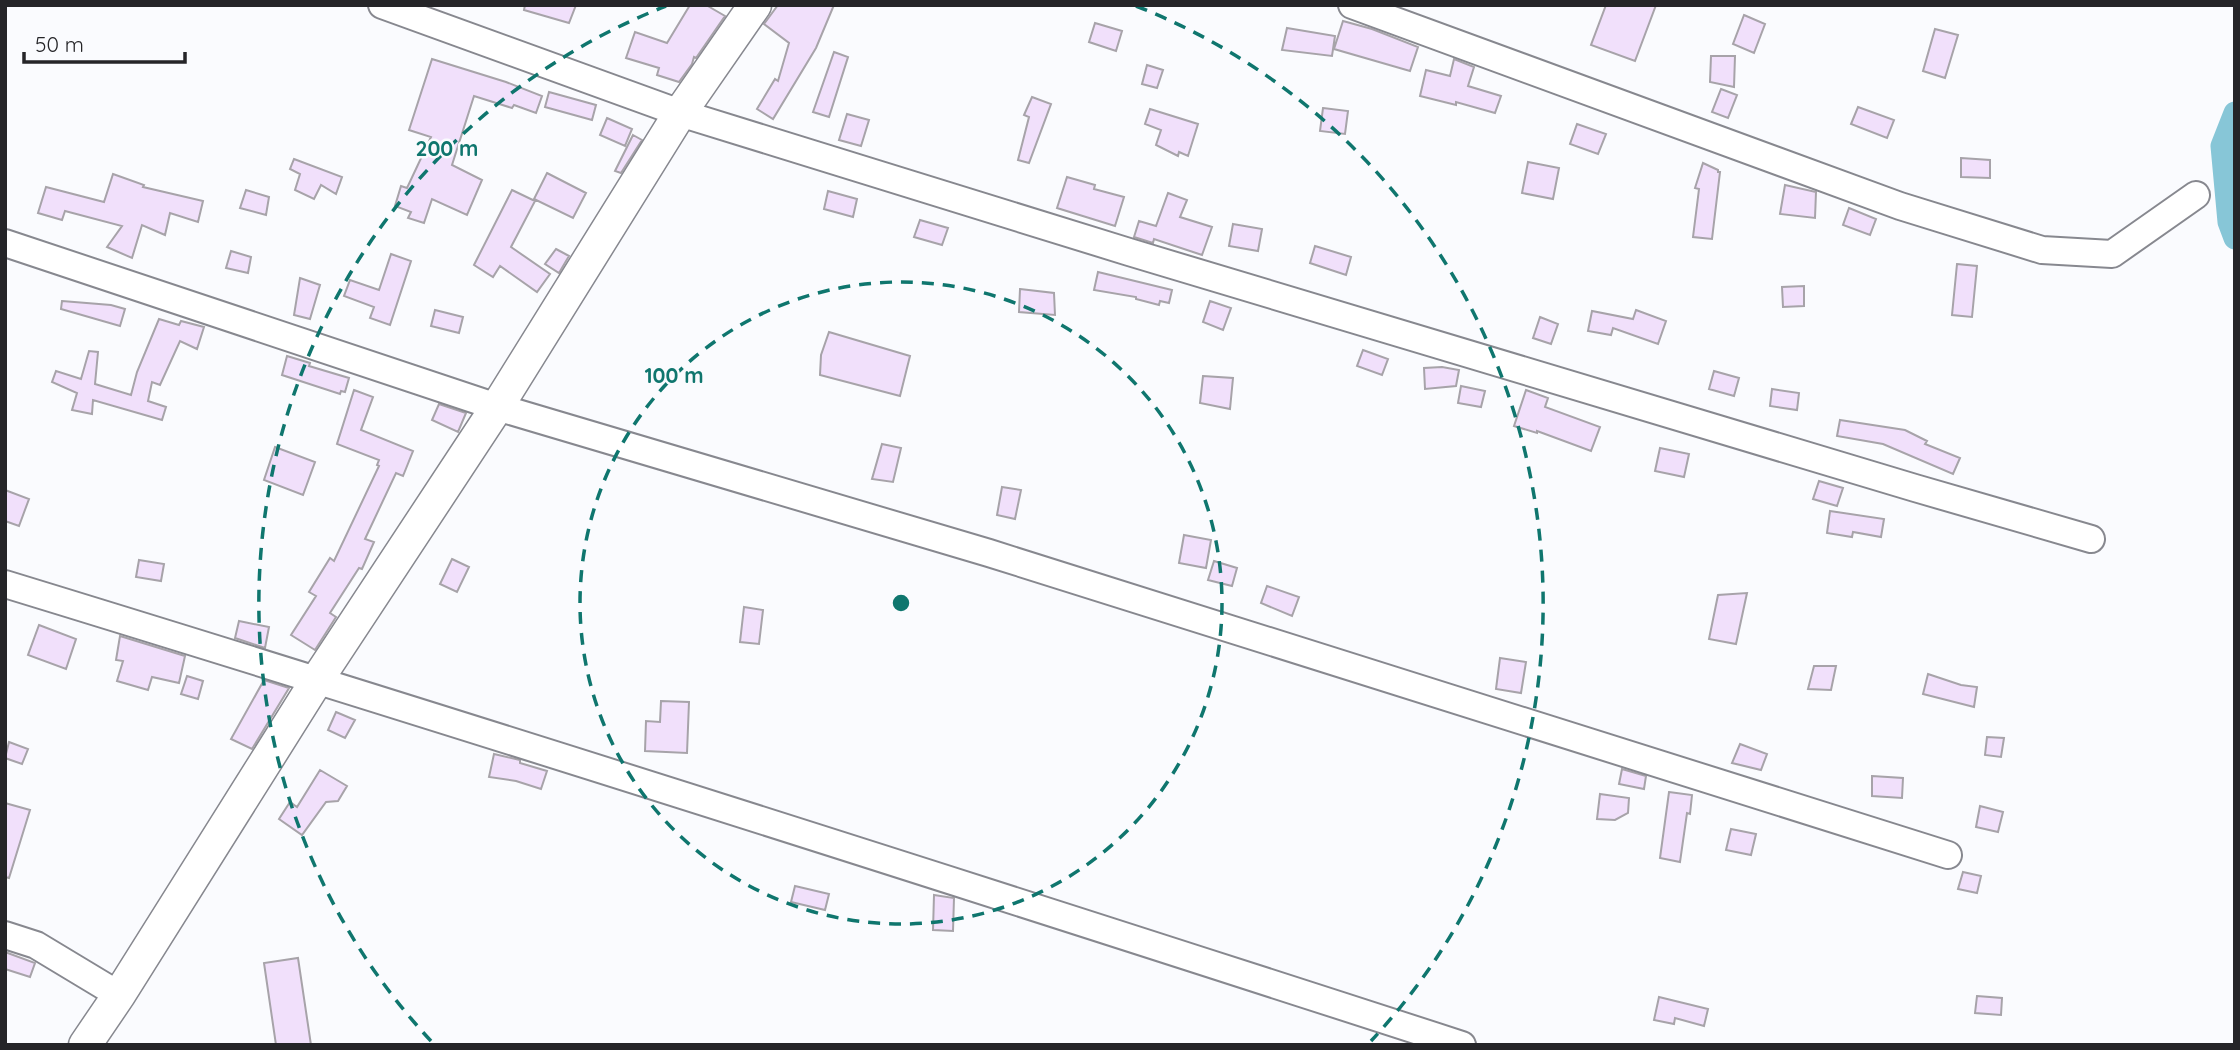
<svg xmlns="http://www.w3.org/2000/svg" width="2240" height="1050" viewBox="0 0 2240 1050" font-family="Quicksand,sans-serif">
<rect width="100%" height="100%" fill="#fafbfe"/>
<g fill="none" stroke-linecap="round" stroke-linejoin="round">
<!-- canal -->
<path stroke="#87c6d7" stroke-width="23" d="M2235,113L2222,146L2229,222L2235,238"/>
</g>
<!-- building -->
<path fill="#f1e0fb" stroke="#a7a3a9" stroke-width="2" d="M525,5H576L569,23L524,10Z
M690,5H706L725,16L696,58L694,57L692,64L679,82L657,75L659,68L626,58L635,32L667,43Z
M778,5H834L816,48L773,119L757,109L775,79L778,81L789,43L764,24Z
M1606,5H1656L1635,61L1591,45Z
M1744,15L1765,24L1754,53L1733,44Z
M1343,21L1372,29L1418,47L1410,71L1334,49Z
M1095,23L1122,31L1116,51L1089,42Z
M1287,28L1335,36L1332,56L1282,50Z
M1935,29L1958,35L1945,78L1923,71Z
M834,52L848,57L829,117L813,112Z
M1711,56H1735L1734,87L1710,82Z
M432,59L506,82L542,96L536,113L514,105L512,108L474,96L452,165L482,180L467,215L432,199L424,223L408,218L411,212L395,206L401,186L407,188L431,137L409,130Z
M1454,59L1474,67L1468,86L1501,96L1495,113L1456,102V105L1420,96L1426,70L1450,76Z
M1147,65L1163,70L1157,88L1142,84Z
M1721,89L1737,95L1728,118L1712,112Z
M549,92L596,105L592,120L545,107Z
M1032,97L1051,104L1029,163L1018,160L1029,117L1024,115Z
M1858,107L1894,120L1887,138L1851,124Z
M1323,108L1348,111L1345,134L1320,131Z
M1150,109L1198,124L1188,156L1179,152L1178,156L1156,145L1161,130L1145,124Z
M847,114L869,120L861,146L839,140Z
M607,118L632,129L625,146L600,135Z
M1577,124L1606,134L1598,154L1570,144Z
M633,135L642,140L621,173L615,171Z
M1961,158L1990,160V178L1961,177Z
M294,159L342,177L336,194L321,185L314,199L295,190L300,174L290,169Z
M1528,162L1559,168L1553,199L1522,193Z
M1703,163L1718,170V172H1720L1712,239L1693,237L1699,189L1695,188Z
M547,173L586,193L573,218L534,199Z
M113,174L144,185L143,187L203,201L198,222L170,213L165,235L142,225L132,258L107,247L122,226L65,211L62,220L38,213L46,187L104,202Z
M1067,177L1095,185L1094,189L1124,197L1115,226L1057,208Z
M1785,185L1816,192L1815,218L1780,214Z
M246,190L269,197L266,215L240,208Z
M512,190L535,201L511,247L550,274L537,292L500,266L493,277L474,265Z
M828,191L857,199L853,217L824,209Z
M1168,193L1187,200L1180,217L1212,227L1202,255L1154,239L1153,243L1134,237L1139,221L1156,226Z
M1849,208L1876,219L1870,235L1843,225Z
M920,220L948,228L942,245L914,237Z
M1233,224L1262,229L1258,251L1229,246Z
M1315,246L1351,257L1346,275L1310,263Z
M556,249L569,256L559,273L545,264Z
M231,251L251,257L248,273L226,268Z
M391,254L411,261L390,325L370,318L374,307L344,296L350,280L379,290Z
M1957,264L1977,266L1972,317L1952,315Z
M1098,272L1172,290L1169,303L1160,301L1159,305L1136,299V297L1094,290Z
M300,278L320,285L310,319L294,315Z
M1804,286V306L1783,307L1782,287Z
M1020,289L1054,293L1055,315L1019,312Z
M62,301L111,305L125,309L120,326L61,309Z
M1210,301L1231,308L1223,330L1203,322Z
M435,310L463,317L459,333L431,326Z
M1636,310L1666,321L1658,344L1613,328L1611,335L1588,331L1592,311L1633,319Z
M1540,317L1558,324L1551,344L1533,338Z
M159,319L179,325L181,321L204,327L197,349L180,341L160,385L152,382L148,401L166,407L162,420L93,400L92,414L72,410L77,393L52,382L56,371L81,379L89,351L98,352L95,384L131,395L137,372Z
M829,332L910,356L900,396L820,375L821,355Z
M1363,350L1388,359L1382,375L1357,366Z
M287,356L310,363L309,366L349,378L345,392L341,391L340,394L282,375Z
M1442,367L1459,370L1456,386L1425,389L1424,368Z
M1714,371L1739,378L1734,396L1709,389Z
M1203,376L1233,378L1230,409L1200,403Z
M1461,386L1485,391L1481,407L1458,403Z
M1772,389L1799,393L1797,410L1770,406Z
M354,390L373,397L361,430L413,451L403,476L396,473L365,539L374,542L362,569L359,568L330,613L336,617L315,650L291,635L316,596L309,592L330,558L334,561L379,466L377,465L379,460L337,444Z
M1526,390L1548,398L1545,407L1600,427L1591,451L1537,431V433L1514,426Z
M439,404L466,413L458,432L432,420Z
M1840,420L1905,430L1927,441L1925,444L1960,458L1953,474L1883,444L1837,436Z
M882,444L901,448L893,482L872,479Z
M275,447L315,462L303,495L264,480Z
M1660,448L1689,454L1684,477L1655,471Z
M1819,481L1843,488L1837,506L1813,499Z
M1002,487L1021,490L1015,519L997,515Z
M5,490L29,499L19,526L5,521Z
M1830,511L1884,519L1881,537L1853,532L1852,537L1827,533Z
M1184,535L1211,540L1206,568L1179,563Z
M452,559L469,567L457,592L440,584Z
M139,560L164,564L161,581L136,577Z
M1214,561L1237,568L1232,586L1208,580Z
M1267,586L1299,597L1292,616L1261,603Z
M1747,593L1736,644L1709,639L1718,595Z
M744,607L763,610L759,644L740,642Z
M239,621L269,627L265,648L235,638Z
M39,625L76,639L66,669L28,655Z
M120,636L185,656L179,683L152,677L148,690L117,681L123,661L116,660Z
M1500,658L1526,662L1521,693L1496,689Z
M1814,666H1836L1831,690L1808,689Z
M1928,674L1961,685L1977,687L1974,707L1923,694Z
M187,676L203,681L198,699L181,694Z
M264,680L289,688L252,749L231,739Z
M661,701L689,702L687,753L645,751L646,721L660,722Z
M336,712L355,720L345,738L328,730Z
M1987,737L2004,738L2001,757L1985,755Z
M9,742L28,749L22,764L5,758Z
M1740,744L1767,754L1761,770L1732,763Z
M494,754L520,760V763L547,771L541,789L516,781L489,777Z
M1622,769L1646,776L1644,789L1619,784Z
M320,770L347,786L338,801L326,802L302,835L279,819L290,802L297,807Z
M1872,776L1903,778L1902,798L1872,796Z
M1669,792L1692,795L1690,814L1687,813L1680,862L1660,858Z
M1600,794L1629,798L1628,813L1615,820L1597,819Z
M5,803L30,810L9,878L5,877Z
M1980,806L2003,812L1998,832L1976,827Z
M1731,829L1756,834L1751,855L1726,850Z
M1963,872L1981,876L1977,893L1958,889Z
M795,886L829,894L825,910L791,902Z
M934,895L954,898L953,931L933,930Z
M5,952L35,963L30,977L5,969Z
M298,958L311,1045H276L264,963Z
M1977,996L2002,998L2001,1015L1975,1013Z
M1659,997L1708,1009L1704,1026L1675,1018L1674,1024L1654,1020Z"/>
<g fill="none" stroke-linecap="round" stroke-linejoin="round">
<defs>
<path id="minor" d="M382,5L680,113L1129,252L1915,488L2091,539
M1352,5L1900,206L2042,250L2112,254L2196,195
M5,243L497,407L989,553L1948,855
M5,584C492,733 977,888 1462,1045
M5,935L36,945L119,995"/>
<path id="tertiary" d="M85,1045L119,995L317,680L497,407L680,113L755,5"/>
</defs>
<!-- minor casing -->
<use href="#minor" stroke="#87888f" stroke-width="30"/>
<!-- tertiary casing -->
<use href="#tertiary" stroke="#87888f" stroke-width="35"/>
<!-- minor -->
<use href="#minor" stroke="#fff" stroke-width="26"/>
<!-- tertiary -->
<use href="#tertiary" stroke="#fff" stroke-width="32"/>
</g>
<!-- distance rings -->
<g fill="none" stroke="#0f766e" stroke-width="3.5" stroke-dasharray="12 9">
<circle cx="901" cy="603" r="321"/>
<path d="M431 1041A642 642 0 0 1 666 6M1136 6A642 642 0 0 1 1371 1041"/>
</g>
<circle cx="901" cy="603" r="10" fill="#0f766e" stroke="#fafbfe" stroke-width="3.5"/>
<g font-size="21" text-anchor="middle" font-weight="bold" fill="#0f766e" stroke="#fafbfe" stroke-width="5" stroke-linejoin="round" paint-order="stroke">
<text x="447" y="156">200 m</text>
<text x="674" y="383">100 m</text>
</g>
<!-- border -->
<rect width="2240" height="1050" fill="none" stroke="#252528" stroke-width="14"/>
<!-- scale -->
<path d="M24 52v10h161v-10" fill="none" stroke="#252528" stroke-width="3.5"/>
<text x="35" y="52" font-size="21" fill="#252528" stroke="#fafbfe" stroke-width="5" paint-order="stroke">50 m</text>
</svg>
